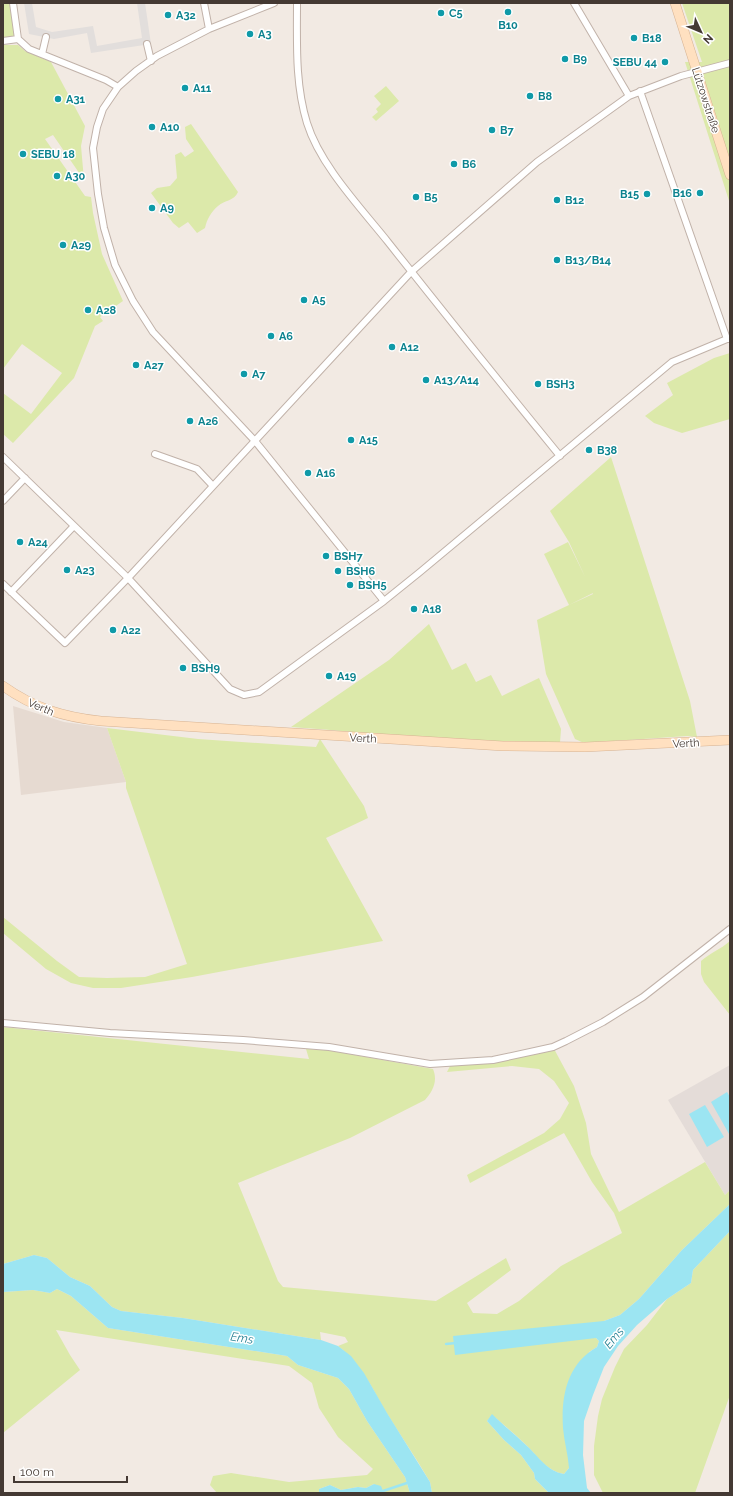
<svg xmlns="http://www.w3.org/2000/svg" width="733" height="1496" viewBox="0 0 733 1496" font-family="Raleway,sans-serif">
<rect width="100%" height="100%" fill="#f2eae3"/>
<!-- residential -->
<path fill="#e6dad1" d="M13,706L64,722L107,728L126,782L21,795Z"/>
<!-- industrial -->
<path fill="#e4dcd8" d="M730,1065V1190L725,1195L668,1100Z"/>
<!-- green -->
<path fill="#dce9aa" d="M3,3H13L18,36L3,38Z
M682,3H730V204L685,62H702Z
M3,45H18L25,51L51,62L85,126L81,146L84,180L53,135L45,139L85,196L91,197L93,213L102,254L123,301L100,317L103,321L95,326L74,378L13,443L3,434V393L31,414L62,373L22,344L3,369Z
M386,86L399,101L376,121L372,117L378,112L376,109L381,104L374,96Z
M191,124L238,192C234,201 225,200 218,206C211,212 207,219 205,228L197,233L188,222L179,228L173,223L151,193L157,188L170,186L177,178L175,155L181,152L185,157L194,151L186,139L185,127Z
M730,353V419L682,433L654,423L645,416L673,395L667,383L714,358Z
M611,457L690,701L697,737L687,736L584,743L575,739L546,674L537,620L569,605L544,554L568,542L593,593L569,605L593,594L569,542L550,511Z
M429,624L452,670L466,663L476,682L491,675L502,696L539,678L561,729L560,743C515,742 470,741 425,738C381,735 336,730 291,727L389,660Z
M107,728L198,739L316,747L320,739L364,806L368,818L326,838L383,941L192,977L121,988H93L71,983L46,969L3,933V917L57,961L79,977L107,978L145,977L187,964L126,788V782Z
M730,941V1015L704,982L701,974V961C710,953 721,949 730,941Z
M3,1027L309,1059L306,1049L327,1050L433,1069C438,1081 433,1091 425,1100L350,1138L238,1183L278,1281L283,1287L436,1301L506,1258L511,1270L467,1303L473,1313L497,1314L519,1301L561,1266L622,1233L614,1213L592,1182L564,1133L470,1183L467,1175L544,1133L560,1119L569,1103L554,1081L539,1069L512,1066L447,1072L451,1064L480,1061L553,1047L574,1086L586,1123L591,1154L619,1212L705,1162L725,1195L730,1190V1204L682,1250L639,1299L620,1315L604,1321L596,1338L599,1341L597,1347L589,1352L569,1458V1468L564,1474C547,1471 539,1458 527,1446C516,1435 504,1425 492,1415L487,1421L504,1440L521,1455L534,1473L535,1479L549,1493H432L430,1482C416,1458 401,1436 386,1412C371,1386 362,1365 338,1346L348,1342L345,1337L320,1332L321,1340L183,1318L121,1311L112,1307L90,1286L70,1277L47,1258L34,1255L3,1264Z
M730,1231V1395L695,1493H603L594,1475V1446L598,1416L602,1399L615,1367L624,1349L647,1325L667,1299L691,1283L693,1270Z
M57,1289L71,1296L108,1328L287,1356L298,1365L338,1378L349,1389L367,1421L405,1477L410,1493H382L383,1491L374,1484L366,1488L358,1487L341,1490L330,1485L319,1489V1493H217L210,1485L213,1476L231,1473L289,1482L367,1475L373,1469L338,1437L319,1408L312,1383L289,1366L56,1330L70,1355L80,1370L3,1433V1292L33,1290L50,1293Z"/>
<!-- parking -->
<path fill="#e2dedc" d="M24,3H32L36,27L52,32L93,26L97,46L142,38L137,3H145L151,44L91,53L87,33L54,39L29,34Z"/>
<!-- water -->
<path fill="#9ce5f2" d="M727,1092L730,1097L729,1134L711,1102Z
M705,1105L724,1137L707,1147L689,1114Z
M730,1204V1231L693,1270L691,1283L667,1299L637,1325L618,1346L604,1367L593,1395L584,1421L583,1455L587,1488L591,1493H549L535,1479L534,1473L521,1455L504,1440L487,1421L492,1414C503,1425 516,1435 527,1446C539,1457 547,1471 564,1474L569,1468C568,1454 564,1441 563,1428C561,1396 567,1364 597,1347L599,1341L596,1338L455,1355L453,1336L604,1321L620,1315L639,1299L682,1250Z
M34,1255L47,1258L70,1277L90,1286L112,1307L121,1311L183,1318L321,1340L338,1346L351,1356L364,1373L387,1413L430,1482L432,1493H410L405,1477L367,1421L349,1389L338,1378L298,1365L287,1356L108,1328L71,1296L57,1289L50,1293L33,1290L3,1292V1264Z
M374,1484L381,1486L383,1491L382,1493H319V1489L330,1485L341,1490L358,1487L366,1488Z"/>
<g fill="none" stroke-linecap="round" stroke-linejoin="round">
<!-- stream -->
<path stroke="#9ce5f2" stroke-width="2.5" d="M446,1344L456,1343
M383,1491L410,1482"/>
<defs>
<path id="street" d="M13,3L18,39L29,49L106,80L118,87
M204,3L209,29
M274,3L209,29L157,56L136,71L118,87L103,109L97,127L93,148L98,194L104,228L115,265L133,301L153,332L255,441L384,601
M297,3C297,43 295,84 307,123C320,165 360,207 388,242C445,314 502,385 560,456
M574,3L629,96
M3,41L18,39
M147,44L151,61
M42,54L46,37
M640,91L727,339
M155,454L197,469L213,486
M3,457L128,578L230,689L244,695L259,692L384,601L420,572L672,362L727,339H730
M3,501L25,478
M3,584L65,643L128,578L411,272L537,162L629,96L681,76L730,63
M11,592L74,526
M3,1023L110,1033L243,1040L329,1047L430,1064L493,1060L553,1047L566,1041L603,1022L643,997L730,929"/>
<path id="secondary" d="M675,3L730,175
M3,686C34,708 63,717 101,721L503,746L585,747L730,740"/>
</defs>
<!-- street casing -->
<use href="#street" stroke="#c1b2a9" stroke-width="8"/>
<!-- secondary casing -->
<use href="#secondary" stroke="#d7b393" stroke-width="10"/>
<!-- street -->
<use href="#street" stroke="#fff" stroke-width="6"/>
<!-- secondary -->
<use href="#secondary" stroke="#ffe0c0" stroke-width="9"/>
</g>
<!-- markers -->
<g fill="#0f9aa8" stroke="#fff" stroke-width="1.5">
<circle cx="508" cy="12" r="4"/>
<circle cx="441" cy="13" r="4"/>
<circle cx="168" cy="15" r="4"/>
<circle cx="250" cy="34" r="4"/>
<circle cx="634" cy="38" r="4"/>
<circle cx="565" cy="59" r="4"/>
<circle cx="665" cy="62" r="4"/>
<circle cx="185" cy="88" r="4"/>
<circle cx="530" cy="96" r="4"/>
<circle cx="58" cy="99" r="4"/>
<circle cx="152" cy="127" r="4"/>
<circle cx="492" cy="130" r="4"/>
<circle cx="23" cy="154" r="4"/>
<circle cx="454" cy="164" r="4"/>
<circle cx="57" cy="176" r="4"/>
<circle cx="700" cy="193" r="4"/>
<circle cx="647" cy="194" r="4"/>
<circle cx="416" cy="197" r="4"/>
<circle cx="557" cy="200" r="4"/>
<circle cx="152" cy="208" r="4"/>
<circle cx="63" cy="245" r="4"/>
<circle cx="557" cy="260" r="4"/>
<circle cx="304" cy="300" r="4"/>
<circle cx="88" cy="310" r="4"/>
<circle cx="271" cy="336" r="4"/>
<circle cx="392" cy="347" r="4"/>
<circle cx="136" cy="365" r="4"/>
<circle cx="244" cy="374" r="4"/>
<circle cx="426" cy="380" r="4"/>
<circle cx="538" cy="384" r="4"/>
<circle cx="190" cy="421" r="4"/>
<circle cx="351" cy="440" r="4"/>
<circle cx="589" cy="450" r="4"/>
<circle cx="308" cy="473" r="4"/>
<circle cx="20" cy="542" r="4"/>
<circle cx="326" cy="556" r="4"/>
<circle cx="67" cy="570" r="4"/>
<circle cx="338" cy="571" r="4"/>
<circle cx="350" cy="585" r="4"/>
<circle cx="414" cy="609" r="4"/>
<circle cx="113" cy="630" r="4"/>
<circle cx="183" cy="668" r="4"/>
<circle cx="329" cy="676" r="4"/>
</g>
<g text-anchor="middle" stroke-width="3" stroke-linejoin="round" paint-order="stroke">
<!-- culture labels -->
<g font-size="11" font-weight="bold" fill="#0d838f" stroke="#fff" text-anchor="start">
<text x="449" y="17">C5</text>
<text x="176" y="19">A32</text>
<text x="508" y="29" text-anchor="middle">B10</text>
<text x="258" y="38">A3</text>
<text x="642" y="42">B18</text>
<text x="573" y="63">B9</text>
<text x="657" y="66" text-anchor="end">SEBU 44</text>
<text x="193" y="92">A11</text>
<text x="538" y="100">B8</text>
<text x="66" y="103">A31</text>
<text x="160" y="131">A10</text>
<text x="500" y="134">B7</text>
<text x="31" y="158">SEBU 18</text>
<text x="462" y="168">B6</text>
<text x="65" y="180">A30</text>
<text x="692" y="197" text-anchor="end">B16</text>
<text x="639" y="198" text-anchor="end">B15</text>
<text x="424" y="201">B5</text>
<text x="565" y="204">B12</text>
<text x="160" y="212">A9</text>
<text x="71" y="249">A29</text>
<text x="565" y="264">B13/B14</text>
<text x="312" y="304">A5</text>
<text x="96" y="314">A28</text>
<text x="279" y="340">A6</text>
<text x="400" y="351">A12</text>
<text x="144" y="369">A27</text>
<text x="252" y="378">A7</text>
<text x="434" y="384">A13/A14</text>
<text x="546" y="388">BSH3</text>
<text x="198" y="425">A26</text>
<text x="359" y="444">A15</text>
<text x="597" y="454">B38</text>
<text x="316" y="477">A16</text>
<text x="28" y="546">A24</text>
<text x="334" y="560">BSH7</text>
<text x="75" y="574">A23</text>
<text x="346" y="575">BSH6</text>
<text x="358" y="589">BSH5</text>
<text x="422" y="613">A18</text>
<text x="121" y="634">A22</text>
<text x="191" y="672">BSH9</text>
<text x="337" y="680">A19</text>
</g>
<!-- street labels -->
<g font-size="11" fill="#443933" stroke="#fff">
<text transform="translate(706 100) rotate(72)" y="4">Lützowstraße</text>
<text transform="translate(41 707) rotate(23)" y="4">Verth</text>
<text transform="translate(363 738) rotate(3)" y="4">Verth</text>
<text transform="translate(686 743) rotate(-3)" y="4">Verth</text>
</g>
<!-- water labels -->
<g font-size="12" font-style="italic" fill="#258093" stroke="#fff">
<text transform="translate(242 1338) rotate(9)" y="4">Ems</text>
<text transform="translate(614 1338) rotate(-50)" y="4">Ems</text>
</g>
</g>
<!-- border -->
<rect width="733" height="1496" fill="none" stroke="#443933" stroke-width="8"/>
<!-- north arrow -->
<g transform="translate(701 32) rotate(134)" stroke="#ffffff" stroke-width="3" paint-order="stroke">
<path d="M0-3L7 15L0 10L-7 15Z" fill="#443933"/>
<text y="-6" font-size="11" font-weight="bold" text-anchor="middle" fill="#443933">N</text>
</g>
<!-- scale -->
<path d="M14 1476v6h113v-6" fill="none" stroke="#443933" stroke-width="2"/>
<text x="20" y="1476" font-size="12" fill="#443933" stroke="#ffffff" stroke-width="3" paint-order="stroke">100 m</text>
</svg>
